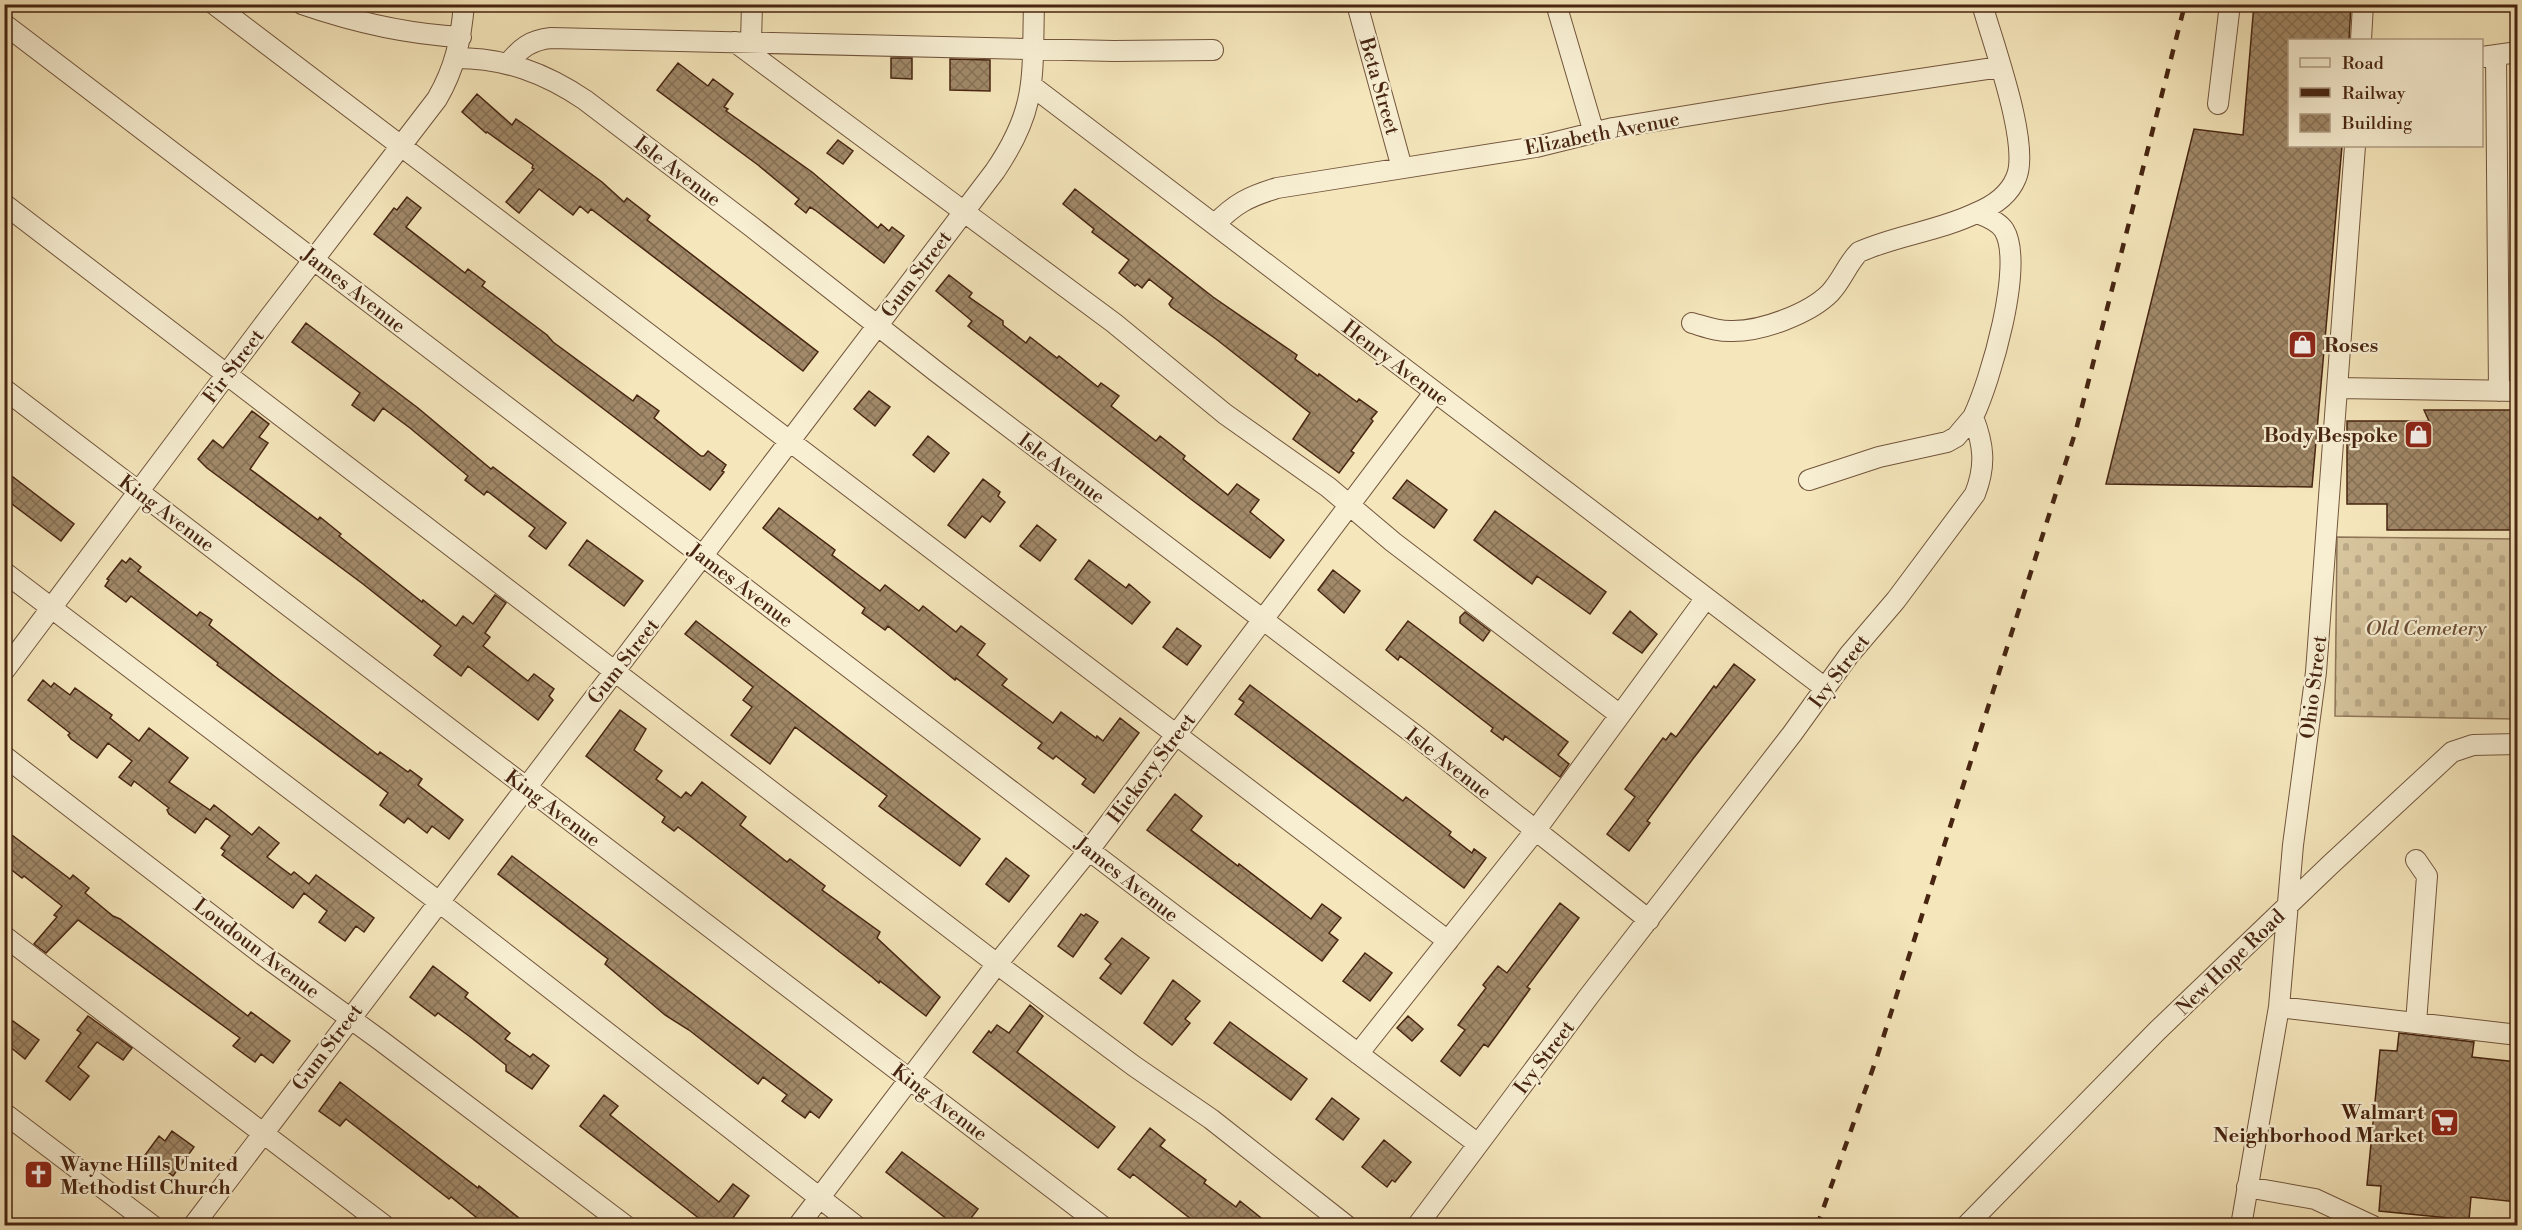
<svg xmlns="http://www.w3.org/2000/svg" width="2522" height="1230" viewBox="0 0 2522 1230" font-family="'Libre Bodoni',serif">
<defs>
<pattern id="cemetery-stones" width="16" height="16" patternUnits="userSpaceOnUse" patternTransform="scale(1.5)"><rect width="16" height="16" fill="#d7c59e"/><path d="M2 7V4a2 2 0 0 1 4 0v3zM10 15v-3a2 2 0 0 1 4 0v3z" fill="#baa987"/></pattern>
<pattern id="building-cross-hatch" width="8" height="8" patternUnits="userSpaceOnUse" patternTransform="scale(1.5)"><rect width="8" height="8" fill="#a18969"/><path d="M0 0l8 8M0 8l8-8" fill="none" stroke="#857055"/></pattern>
</defs>
<rect width="100%" height="100%" fill="#f5e6bb"/>
<filter id="stains"><feTurbulence type="fractalNoise" baseFrequency=".00333" numOctaves="4"/><feColorMatrix values="0 0 0 0 .2 0 0 0 0 .09 0 0 0 0 .02 0 0 0 .5 -.17"/></filter>
<radialGradient id="worn" r=".72"><stop offset=".6" stop-color="#630" stop-opacity="0"/><stop offset="1" stop-color="#630" stop-opacity=".3"/></radialGradient>
<!-- cemetery -->
<path fill="url(#cemetery-stones)" stroke="#8f7558" stroke-width="1.5" d="M2337,537L2517,539V719L2335,716Z"/>
<!-- building -->
<path fill="url(#building-cross-hatch)" stroke="#472511" stroke-width="1.5" d="M2254,4H2351L2349,40H2289V146H2342L2312,487L2106,484L2194,129L2243,135Z
M891,58H912V79L891,78Z
M950,59L990,60V91L950,90Z
M678,63L708,86L713,79L733,94L724,107L728,109L726,111L812,172L878,228L881,224L889,231L892,227L904,236L884,263L815,210L810,207L806,213L795,204L799,199L758,165L657,90Z
M477,94L512,125L516,119L529,128L602,182L624,202L627,198L650,216L647,220L818,352L803,371L591,209L588,213L580,206L573,215L539,189L519,213L506,202L534,169L532,168L533,165L487,132L486,133L462,112Z
M838,140L853,151L843,164L827,153Z
M1075,189L1213,297L1297,355L1295,359L1318,376L1319,374L1357,402L1359,399L1377,412L1371,419L1373,421L1351,451L1354,453L1339,473L1293,439L1310,413L1216,339L1171,307L1169,304L1173,298L1149,279L1142,288L1137,284L1135,286L1119,273L1129,260L1092,232L1094,229L1063,204Z
M407,197L421,208L406,227L465,273L468,269L485,282L482,286L547,335L553,342L633,401L637,395L659,411L654,418L701,456H704L708,451L726,465L722,471L724,472L710,490L374,234L394,208L397,210Z
M949,275L972,293L969,297L1003,321V325L1026,343L1030,337L1057,358L1059,356L1098,387L1101,383L1119,396L1111,406L1156,441L1160,436L1185,456L1183,459L1228,495L1237,484L1259,500L1250,512L1284,540L1270,558L1192,500L968,326L972,321L936,291Z
M306,323L418,408L491,469L493,467L566,523L546,549L529,536L535,528L487,491L484,495L465,480L468,476L410,428L383,408L374,421L352,405L360,393L292,342Z
M869,391L890,407L875,426L854,409Z
M2424,410H2517V530H2387V504H2347V421H2429Z
M252,411L269,424L259,437L268,443L250,469L318,520L320,517L341,534L339,536L422,602L423,600L456,626L463,616L473,624L495,595L506,603L485,633L490,637L483,646L528,681L534,674L554,689L549,696L553,700L538,720L468,666L461,676L434,655L441,646L363,584L207,468L198,459L213,440L223,448Z
M928,436L949,453L934,472L913,455Z
M4,470L74,524L61,541L4,498Z
M983,479L1000,492L998,496L1005,502L990,522L982,516L965,538L948,525Z
M1407,480L1447,510L1434,528L1393,498Z
M779,508L835,550L832,555L880,591L885,585L919,611L923,606L956,632L961,626L985,644L977,655L1007,679L1002,685L1053,723L1061,712L1096,738L1097,736L1103,741L1120,718L1139,733L1094,793L1082,784L1086,779L1056,756L1053,759L1038,748L1042,743L956,678L955,680L888,626L885,630L862,613L865,608L763,528Z
M1495,511L1606,592L1590,614L1537,576L1532,584L1474,540Z
M1037,525L1056,540L1040,561L1020,546Z
M587,540L643,581L624,606L569,565Z
M130,558L141,567L138,571L197,616L200,612L212,620L209,625L278,679L378,755L380,752L408,772L410,770L422,779L418,785L463,820L449,839L432,826L427,833L408,818L404,823L380,805L388,793L217,665L218,663L131,596L126,602L105,586L109,580L107,579L122,560L126,563Z
M1089,560L1126,588L1129,584L1150,602L1132,624L1075,579Z
M1333,570L1360,591L1344,613L1318,590Z
M1630,611L1657,634L1642,653L1613,633Z
M1465,612L1490,631L1483,641L1460,623V617Z
M696,621L980,839L960,866L879,806L887,796L795,727L770,764L731,735L752,707L743,700L753,687L685,634Z
M1408,621L1568,742L1558,755L1569,764L1560,777L1505,736L1503,740L1491,731L1493,728L1412,665L1400,656L1398,660L1386,650Z
M1177,628L1201,646L1187,665L1163,647Z
M1734,664L1755,680L1692,760L1647,821L1650,823L1629,851L1607,834L1635,797L1625,789L1663,738L1666,740L1671,733L1676,737L1714,686L1716,688Z
M43,680L51,687L54,683L70,695L75,688L112,715L110,718L139,741L149,728L188,758L169,782L210,810L214,805L252,835L259,827L279,843L267,857L291,875L294,872L309,884L316,875L374,918L364,932L356,926L345,941L319,922L327,911L304,893L293,908L222,855L225,851L221,848L230,836L206,818L195,833L169,814L167,810L169,808L134,781L131,786L119,777L132,761L108,743L97,758L71,739L68,735L70,733L28,700Z
M1250,685L1403,801L1406,797L1451,832L1449,835L1472,853L1474,849L1486,858L1464,888L1235,714L1244,702L1239,699Z
M620,710L646,729L634,750L662,771L656,779L681,798L686,792L691,796L702,782L746,817L740,825L787,862L790,859L825,886L822,890L880,932L877,938L940,997L926,1016L880,981L879,983L872,977L690,836L678,827L674,831L662,822L665,817L586,756Z
M1175,794L1202,816L1191,830L1238,866L1239,864L1311,919L1322,904L1341,918L1329,933L1338,940L1322,961L1147,830Z
M4,829L70,879L73,875L89,888L85,893L113,916L120,919L248,1016L251,1012L290,1041L273,1063L261,1054L255,1062L233,1046L240,1038L78,920L46,953L34,944L57,917L54,915L62,906L24,876L22,878L4,864Z
M512,856L832,1100L819,1118L810,1111L805,1118L782,1101L787,1095L763,1077L758,1084L689,1030L665,1015L605,964L608,959L498,874Z
M1006,858L1029,876L1009,902L986,884Z
M1560,903L1579,918L1527,987L1530,989L1507,1021L1488,1047L1484,1044L1460,1076L1441,1061L1465,1030L1458,1025L1486,988L1483,985L1498,966L1507,973Z
M1081,914L1084,916L1086,914L1098,922L1073,957L1058,946Z
M1122,938L1149,958L1121,994L1100,978L1111,964L1105,959Z
M1365,953L1392,973L1370,1001L1343,981Z
M433,966L468,993L465,997L510,1033L505,1039L530,1057L533,1054L549,1066L532,1089L506,1071V1065L469,1036L438,1013L435,1016L410,997Z
M1173,980L1200,1001L1185,1019L1190,1023L1172,1045L1144,1023Z
M1030,1005L1043,1016L1017,1052L1115,1127L1098,1148L973,1052L989,1031L991,1033L997,1025L1009,1033Z
M88,1016L132,1048L123,1060L97,1042L78,1067L89,1076L70,1100L46,1081L81,1033L77,1030Z
M1408,1016L1423,1029L1412,1041L1397,1028Z
M13,1021L39,1040L25,1059L4,1042V1033Z
M1230,1022L1307,1079L1291,1100L1214,1043Z
M2399,1033L2474,1042L2472,1057L2517,1062V1202L2471,1197L2469,1220L2379,1211L2381,1186L2367,1185L2380,1050L2397,1051Z
M340,1082L478,1188L479,1186L529,1226H487L451,1197L449,1199L346,1119L340,1126L319,1111Z
M604,1095L618,1106L610,1115L719,1202L733,1184L749,1196L727,1226H709L580,1126Z
M1332,1098L1359,1119L1343,1140L1316,1119Z
M1150,1128L1165,1140L1160,1146L1206,1180L1204,1183L1236,1207L1240,1201L1271,1226H1200L1133,1174L1130,1178L1118,1169Z
M172,1131L194,1147L173,1176L145,1155L159,1136L165,1141Z
M1384,1140L1411,1162L1395,1182L1392,1180L1387,1187L1362,1167Z
M902,1152L978,1209L965,1226H956L886,1172Z"/>
<g fill="none" stroke-linecap="round" stroke-linejoin="round">
<defs>
<path id="minor" d="M214,4L1448,941
M302,4C354,22 406,34 461,37
M1357,4L1402,168
M1556,4L1594,133
M4,24L1174,915L1478,1144
M2361,40L2363,4
M735,42L1114,323L1225,414L1328,487L1393,542L1620,715
M751,42L752,4
M2496,55L2499,391
M2482,57L2518,52
M456,58C505,58 545,73 585,100L752,227L938,373L1419,738L1649,920
M508,64C520,48 531,40 551,38L1114,51L1213,50
M1032,86L1825,688
M2218,104L2230,4
M4,204L997,964L1134,1066L1211,1119L1347,1226
M1215,224C1236,203 1248,197 1277,188L1536,147L1613,128L1827,93L2000,67
M1692,323C1706,327 1719,332 1733,331C1762,331 1809,314 1830,293C1843,279 1847,264 1859,252C1897,235 1939,231 1976,213C1993,206 2009,195 2016,178C2031,145 1992,41 1982,4
M2338,388L2518,391
M4,389L1102,1226
M1809,480L1879,457L1947,442L1956,437L1973,417
M4,572L439,902L856,1226
M4,671L268,319L437,99C455,68 461,40 464,4
M4,756L263,955L380,1040L626,1226
M4,936L385,1226
M2279,1007L2518,1035
M2416,1023L2427,876L2416,860
M1358,1054L1535,831L1706,598
M4,1113L153,1226
M2247,1187L2315,1199L2373,1226
M193,1226L995,171C1038,108 1032,77 1034,4
M798,1226L997,964L1089,850L1434,393
M1417,1226L1589,996L1792,734L1849,655L1896,600L1975,494C1986,466 1984,445 1973,417C1990,382 2025,264 2004,230C1999,222 1985,216 1977,213
M1966,1226L2157,1031L2330,865L2452,752L2473,745L2518,744
M2241,1226L2279,1007L2293,845L2316,672L2355,146"/>
</defs>
<!-- minor casing -->
<use href="#minor" stroke="#72553c" stroke-width="22"/>
<!-- minor -->
<use href="#minor" stroke="#f8efd3" stroke-width="20"/>
<!-- rail -->
<path stroke="#472511" stroke-width="4.5" stroke-dasharray="10 10" stroke-linecap="butt" d="M1817,1226L1877,1057L2076,430L2185,4"/>
</g>
<!-- icons -->
<defs>
<symbol id="shop-square" viewBox="-11 -11 22 22"><rect x="-9" y="-9" width="18" height="18" rx="4" fill="#8f2418" stroke="#f8efd3"/><path d="M-5-2.5h2.3a2.7 3.5 0 0 1 5.4 0H5L5.5 6h-11ZM-1.5-2.5h3a1.5 2.3 0 0 0-3 0Z" fill="#fff"/></symbol>
<symbol id="supermarket-square" viewBox="-11 -11 22 22"><rect x="-9" y="-9" width="18" height="18" rx="4" fill="#8f2418" stroke="#f8efd3"/><path d="M-6-5.5h2.5l.6 2H6L4.5 2H-2.5L-4.4-4H-6ZM-1.5 3.2a1.3 1.3 0 1 0 .1 0ZM3 3.2a1.3 1.3 0 1 0 .1 0Z" fill="#fff"/></symbol>
<symbol id="church-square" viewBox="-11 -11 22 22"><rect x="-9" y="-9" width="18" height="18" rx="4" fill="#8f2418" stroke="#f8efd3"/><path d="M-1.2-6h2.4v3.5h3.3v2.4h-3.3V6h-2.4V-.1h-3.3v-2.4h3.3Z" fill="#fff"/></symbol>
</defs>
<g fill-rule="evenodd">
<use href="#shop-square" x="2286" y="328" width="33" height="33"/>
<use href="#shop-square" x="2402" y="418" width="33" height="33"/>
<use href="#supermarket-square" x="2428" y="1106" width="33" height="33"/>
<use href="#church-square" x="22" y="1158" width="33" height="33"/>
</g>
<g text-anchor="middle" stroke-width="4.5" stroke-linejoin="round" paint-order="stroke">
<!-- street labels -->
<g font-size="20" fill="#472511" stroke="#f8efd3">
<text transform="translate(1380 86) rotate(74)" y="7">Beta Street</text>
<text transform="translate(1602 133) rotate(-11)" y="7">Elizabeth Avenue</text>
<text transform="translate(678 171) rotate(37)" y="7">Isle Avenue</text>
<text transform="translate(916 274) rotate(-53)" y="7">Gum Street</text>
<text transform="translate(354 290) rotate(38)" y="7">James Avenue</text>
<text transform="translate(1396 363) rotate(37)" y="7">Henry Avenue</text>
<text transform="translate(233 366) rotate(-53)" y="7">Fir Street</text>
<text transform="translate(1062 468) rotate(37)" y="7">Isle Avenue</text>
<text transform="translate(167 513) rotate(37)" y="7">King Avenue</text>
<text transform="translate(741 585) rotate(37)" y="7">James Avenue</text>
<text transform="translate(623 661) rotate(-52)" y="7">Gum Street</text>
<text transform="translate(1839 671) rotate(-53)" y="7">Ivy Street</text>
<text transform="translate(2313 687) rotate(-83)" y="7">Ohio Street</text>
<text transform="translate(1449 763) rotate(38)" y="7">Isle Avenue</text>
<text transform="translate(1151 768) rotate(-53)" y="7">Hickory Street</text>
<text transform="translate(553 808) rotate(37)" y="7">King Avenue</text>
<text transform="translate(1127 879) rotate(38)" y="7">James Avenue</text>
<text transform="translate(257 948) rotate(37)" y="7">Loudoun Avenue</text>
<text transform="translate(2230 962) rotate(-44)" y="7">New Hope Road</text>
<text transform="translate(327 1047) rotate(-53)" y="7">Gum Street</text>
<text transform="translate(1544 1057) rotate(-53)" y="7">Ivy Street</text>
<text transform="translate(940 1102) rotate(37)" y="7">King Avenue</text>
</g>
<!-- poi labels -->
<g font-size="20" font-weight="bold" fill="#472511" stroke="#f8efd3" text-anchor="start">
<text x="2324" y="352">Roses</text>
<text x="2398" y="442" text-anchor="end">Body Bespoke</text>
<text x="2424" y="1119" text-anchor="end">Walmart<tspan x="2424" dy="23">Neighborhood Market</tspan></text>
<text x="60" y="1171">Wayne Hills United<tspan x="60" dy="23">Methodist Church</tspan></text>
</g>
<!-- park labels -->
<g font-size="20" font-style="italic" fill="#6b4d34" stroke="#f8efd3">
<text x="2426" y="635">Old Cemetery</text>
</g>
</g>
<!-- margin -->
<rect width="2522" height="1230" fill="none" stroke="#f5e6bb" stroke-width="24"/>
<rect x="6" y="6" width="2510" height="1218" fill="none" stroke="#472511" stroke-width="3"/>
<rect x="12" y="12" width="2498" height="1206" fill="none" stroke="#472511" stroke-width="1.5"/>
<!-- legend -->
<rect x="2288" y="39" width="195" height="108" fill="#f8efd3" stroke="#b19e85" stroke-width="1.5"/>
<rect x="2300" y="58" width="30" height="9" fill="#f8efd3" stroke="#b19e85" stroke-width="1.5"/>
<text x="2342" y="69" font-size="18" fill="#472511">Road</text>
<rect x="2300" y="88" width="30" height="9" fill="#472511" stroke="#b19e85" stroke-width="1.5"/>
<text x="2342" y="99" font-size="18" fill="#472511">Railway</text>
<rect x="2300" y="114" width="30" height="18" fill="url(#building-cross-hatch)" stroke="#b19e85" stroke-width="1.5"/>
<text x="2342" y="129" font-size="18" fill="#472511">Building</text>
<rect width="100%" height="100%" filter="url(#stains)"/>
<rect width="100%" height="100%" fill="url(#worn)"/>
</svg>
